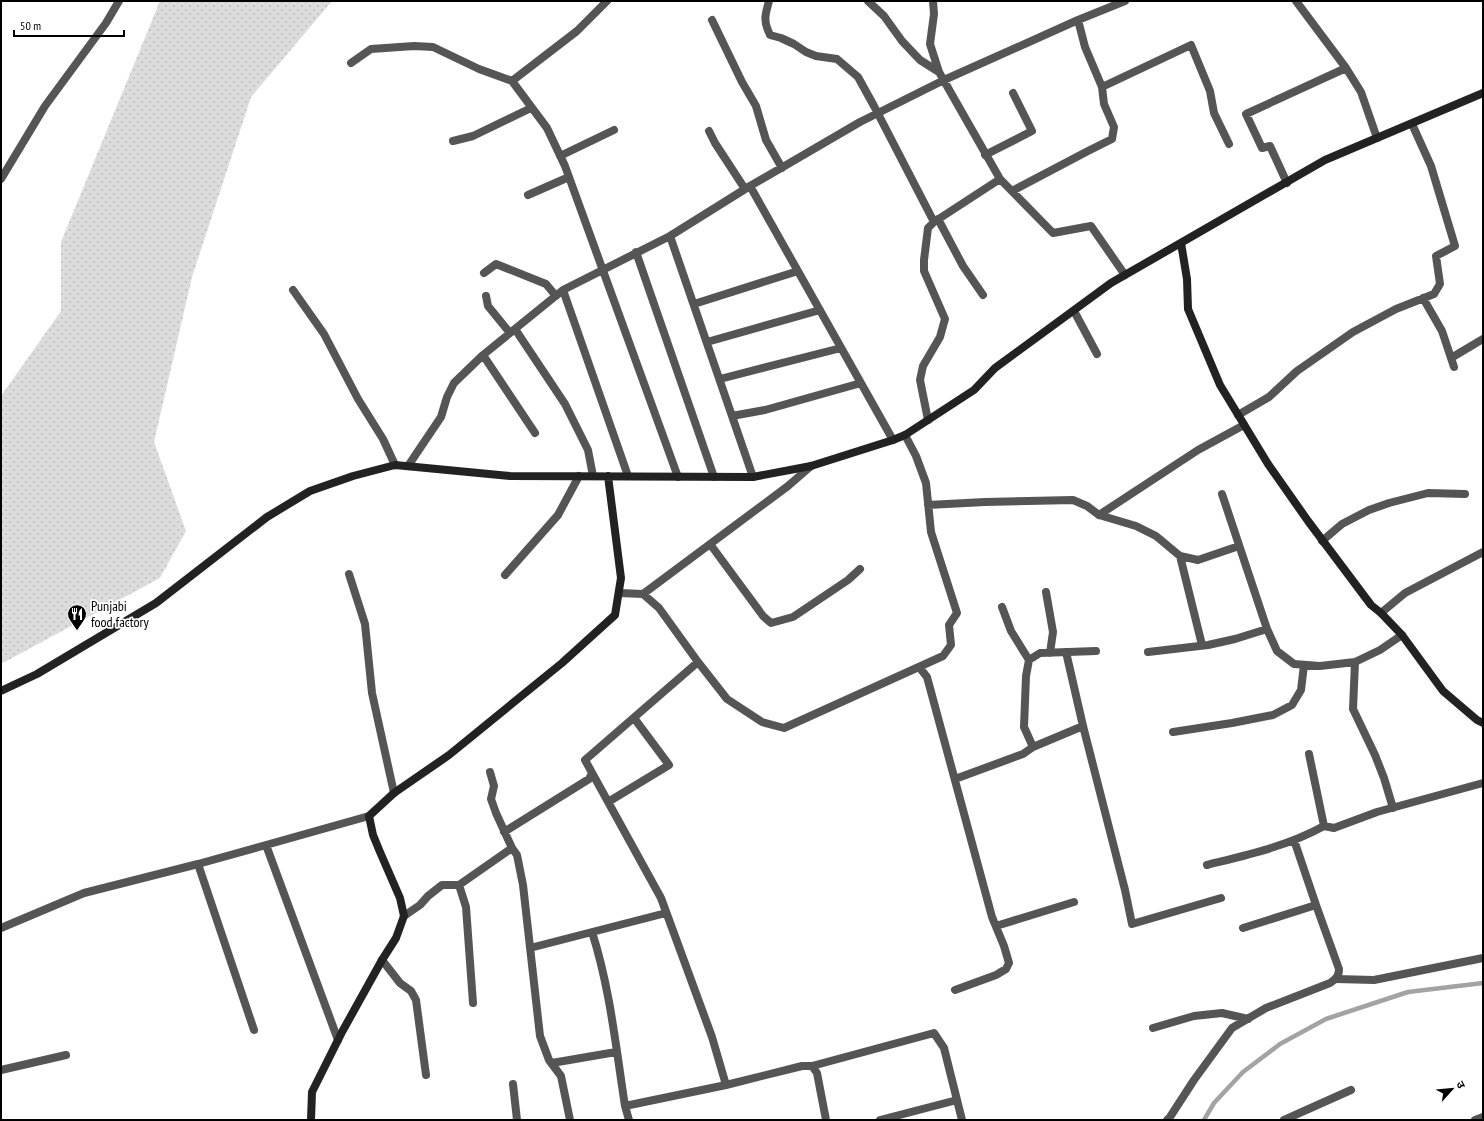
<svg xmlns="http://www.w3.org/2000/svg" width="1484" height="1121" viewBox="0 0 1484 1121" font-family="'PT Sans Narrow','Noto Sans Devanagari',sans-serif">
<defs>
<pattern id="grass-dots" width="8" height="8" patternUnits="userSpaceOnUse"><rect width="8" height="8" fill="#dcdcdc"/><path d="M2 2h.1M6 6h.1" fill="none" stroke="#bbb" stroke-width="1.8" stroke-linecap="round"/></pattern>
</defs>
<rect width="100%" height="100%" fill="#fff"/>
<!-- grass -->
<path fill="url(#grass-dots)" d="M160,1H332L251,97L192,277L154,442L186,531L160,578L1,664V396L61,311V242Z"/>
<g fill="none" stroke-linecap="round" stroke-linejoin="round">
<!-- stream -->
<path stroke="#a3a3a3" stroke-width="4.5" d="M1204,1120L1214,1103L1243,1072L1280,1044L1326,1019L1408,992L1483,983"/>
<!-- lane -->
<path stroke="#555" stroke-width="8" d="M985,155L1032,131L1013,93
M1,179L45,106L106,23L119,1
M1336,979L1374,980L1483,958"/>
<!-- street -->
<path stroke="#555" stroke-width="8" d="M769,1C765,15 763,21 770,35L781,38L794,44L806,52L816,56L837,59L858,77L874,106L934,222L928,228L924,260V271L945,319L940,337L923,366L920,380L928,420
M868,1L884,16L902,41L920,60L939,72
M933,1L934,14L930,44L939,72L1000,179L1053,233L1091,226L1125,275
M1296,1L1346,68L1361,92L1377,138
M712,20L742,82L756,106L766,140L782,168
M351,63L371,49L414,46L433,47L479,69L512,81L547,128L565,166L678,477
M512,81L577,31L607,1
M1102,87L1191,45L1210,91L1214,113L1229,144
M709,131L715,143L745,189
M453,141L473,136L531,108
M560,156L614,130
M1287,183L1270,146L1262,148L1246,114L1346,68
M750,186L893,440
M1012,191L1088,151L1112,139L1114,127L1104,104L1102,87L1085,47L1078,20
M528,195L569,177
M938,219L963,266L983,295
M934,222L1000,179
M670,236L753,477
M636,252L714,477
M484,273L496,264L546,284L556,296
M293,290L324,334L358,399L383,439L395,465
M563,290L628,476
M486,296L488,306L510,333
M1423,298L1442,331L1454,367
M694,304L798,271
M1074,311L1097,354
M515,329L565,404L588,450L593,476
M707,342L820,310
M483,355L535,433
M1451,358L1483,339
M720,379L841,348
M1238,415L1269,397L1297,371L1353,332L1396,309L1434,294L1440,284L1436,256L1455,246L1431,166L1412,124
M732,416L765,410L861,383
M408,466L441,417L447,397L454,383L483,355L563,290L670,236L750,186L860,122L944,80L1078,20L1125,1
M1222,494L1267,629L1277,651L1294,664L1320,666L1355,662L1380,650L1402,635
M928,505L985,502L1073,500L1087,506L1099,515L1136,526L1156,536L1180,556L1198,560L1239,546
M1099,515L1198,450L1244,425
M1322,541L1342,524L1369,510L1389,503L1428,493L1465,494
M710,544L763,616L771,623L793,617L848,580L860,569
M1180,556L1202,645
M349,574L365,624L372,693L394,793
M505,575L558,515L579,476
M1046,592L1053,632L1050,653
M619,593L643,594L659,608L698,662
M643,594L788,486L811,466
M1002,607L1011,631L1029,660
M1381,613L1405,593L1483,552
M1066,652L1083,726
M1148,652L1208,645L1235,639L1267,629
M1355,662L1353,709L1375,755L1384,778L1393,808
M919,667L927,677L992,917L1004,946L1009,963L1006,969L996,975L955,990
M1173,732L1232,723L1273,715L1292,705L1301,690L1304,665
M1033,747L1024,727L1026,676L1029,660L1040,653L1096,651
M1309,754L1324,826L1334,828L1377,812L1483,783
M490,772L494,786L491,799L496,813L512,848
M955,779L1023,754L1033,747L1083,726L1125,890L1132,924L1221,898
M608,802L669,765L634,718
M504,832L589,779L592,773
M266,845L369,816
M1207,865C1247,855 1288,846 1324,826
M459,885L466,907L473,1003
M404,916L420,905L428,896L442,885H459L512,848L517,855L523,885L540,1036L549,1060L561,1076L570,1120
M996,926L1074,902
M1,928L84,893L198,864
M1243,928L1316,905L1294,840
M592,932C610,988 616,1048 625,1106
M530,948L666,913
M382,960L400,983L411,991L416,1000L426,1075
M1153,1028L1194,1016L1222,1013L1248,1019
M254,1030L198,864L266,845L338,1040
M552,1063L616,1052
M812,1066L934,1033L944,1048L962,1120
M1,1070L66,1055
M513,1084L517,1120
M629,1120L625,1106L726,1085
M826,1120L817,1073L812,1066H802L726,1085L712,1037L661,898L585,760L698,662L727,699L762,722L784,728L943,656L951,645L949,625L957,613L931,532L926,483L916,456L905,435
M880,1120L957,1100
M1167,1120L1170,1117L1194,1080L1232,1028L1266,1008L1330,983C1336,979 1339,976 1339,969L1316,905
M1284,1120L1351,1090
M1475,1120L1483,1117"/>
<!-- secondary -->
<path stroke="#222" stroke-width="8" d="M1181,243L1187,279L1188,309L1220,385L1268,464L1308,521L1371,605L1381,613L1402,635L1443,691L1477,720L1483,723
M1,691L37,674L156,603L267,517L310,491L353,476L395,465L510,476L753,477L811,466L893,440L905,435L974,390L995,368L1111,283L1325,160L1483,93
M311,1120L312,1092L342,1032L382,960L396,938L404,916L400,898L380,852L373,835L369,816L394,793L449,755L562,663L615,615L621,578L608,476"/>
</g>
<!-- icons -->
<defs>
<symbol id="restaurant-pin" viewBox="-11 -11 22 30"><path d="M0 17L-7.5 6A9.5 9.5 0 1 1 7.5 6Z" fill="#000" stroke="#fff"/><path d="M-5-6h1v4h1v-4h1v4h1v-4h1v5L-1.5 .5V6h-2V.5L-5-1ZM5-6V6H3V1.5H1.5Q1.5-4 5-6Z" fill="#fff"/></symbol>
</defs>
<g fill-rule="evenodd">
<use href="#restaurant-pin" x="66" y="603" width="22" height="30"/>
</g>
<g text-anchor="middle" stroke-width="3.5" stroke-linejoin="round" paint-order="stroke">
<!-- poi labels -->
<g font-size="14" fill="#000" stroke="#fff" text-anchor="start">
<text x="91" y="611">Punjabi<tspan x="91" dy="16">food factory</tspan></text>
</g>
</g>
<!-- border -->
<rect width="1484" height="1121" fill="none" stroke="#000000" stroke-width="4"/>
<!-- north arrow -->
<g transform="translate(1452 1089) rotate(63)" stroke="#ffffff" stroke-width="3" paint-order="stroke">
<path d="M0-3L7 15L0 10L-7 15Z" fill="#000000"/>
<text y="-6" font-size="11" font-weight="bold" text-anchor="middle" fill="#000000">उ</text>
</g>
<!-- scale -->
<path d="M14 30v6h110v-6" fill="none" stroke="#000000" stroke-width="2"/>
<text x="20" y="30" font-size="12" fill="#000000" stroke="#ffffff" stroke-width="3" paint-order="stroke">50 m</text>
</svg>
